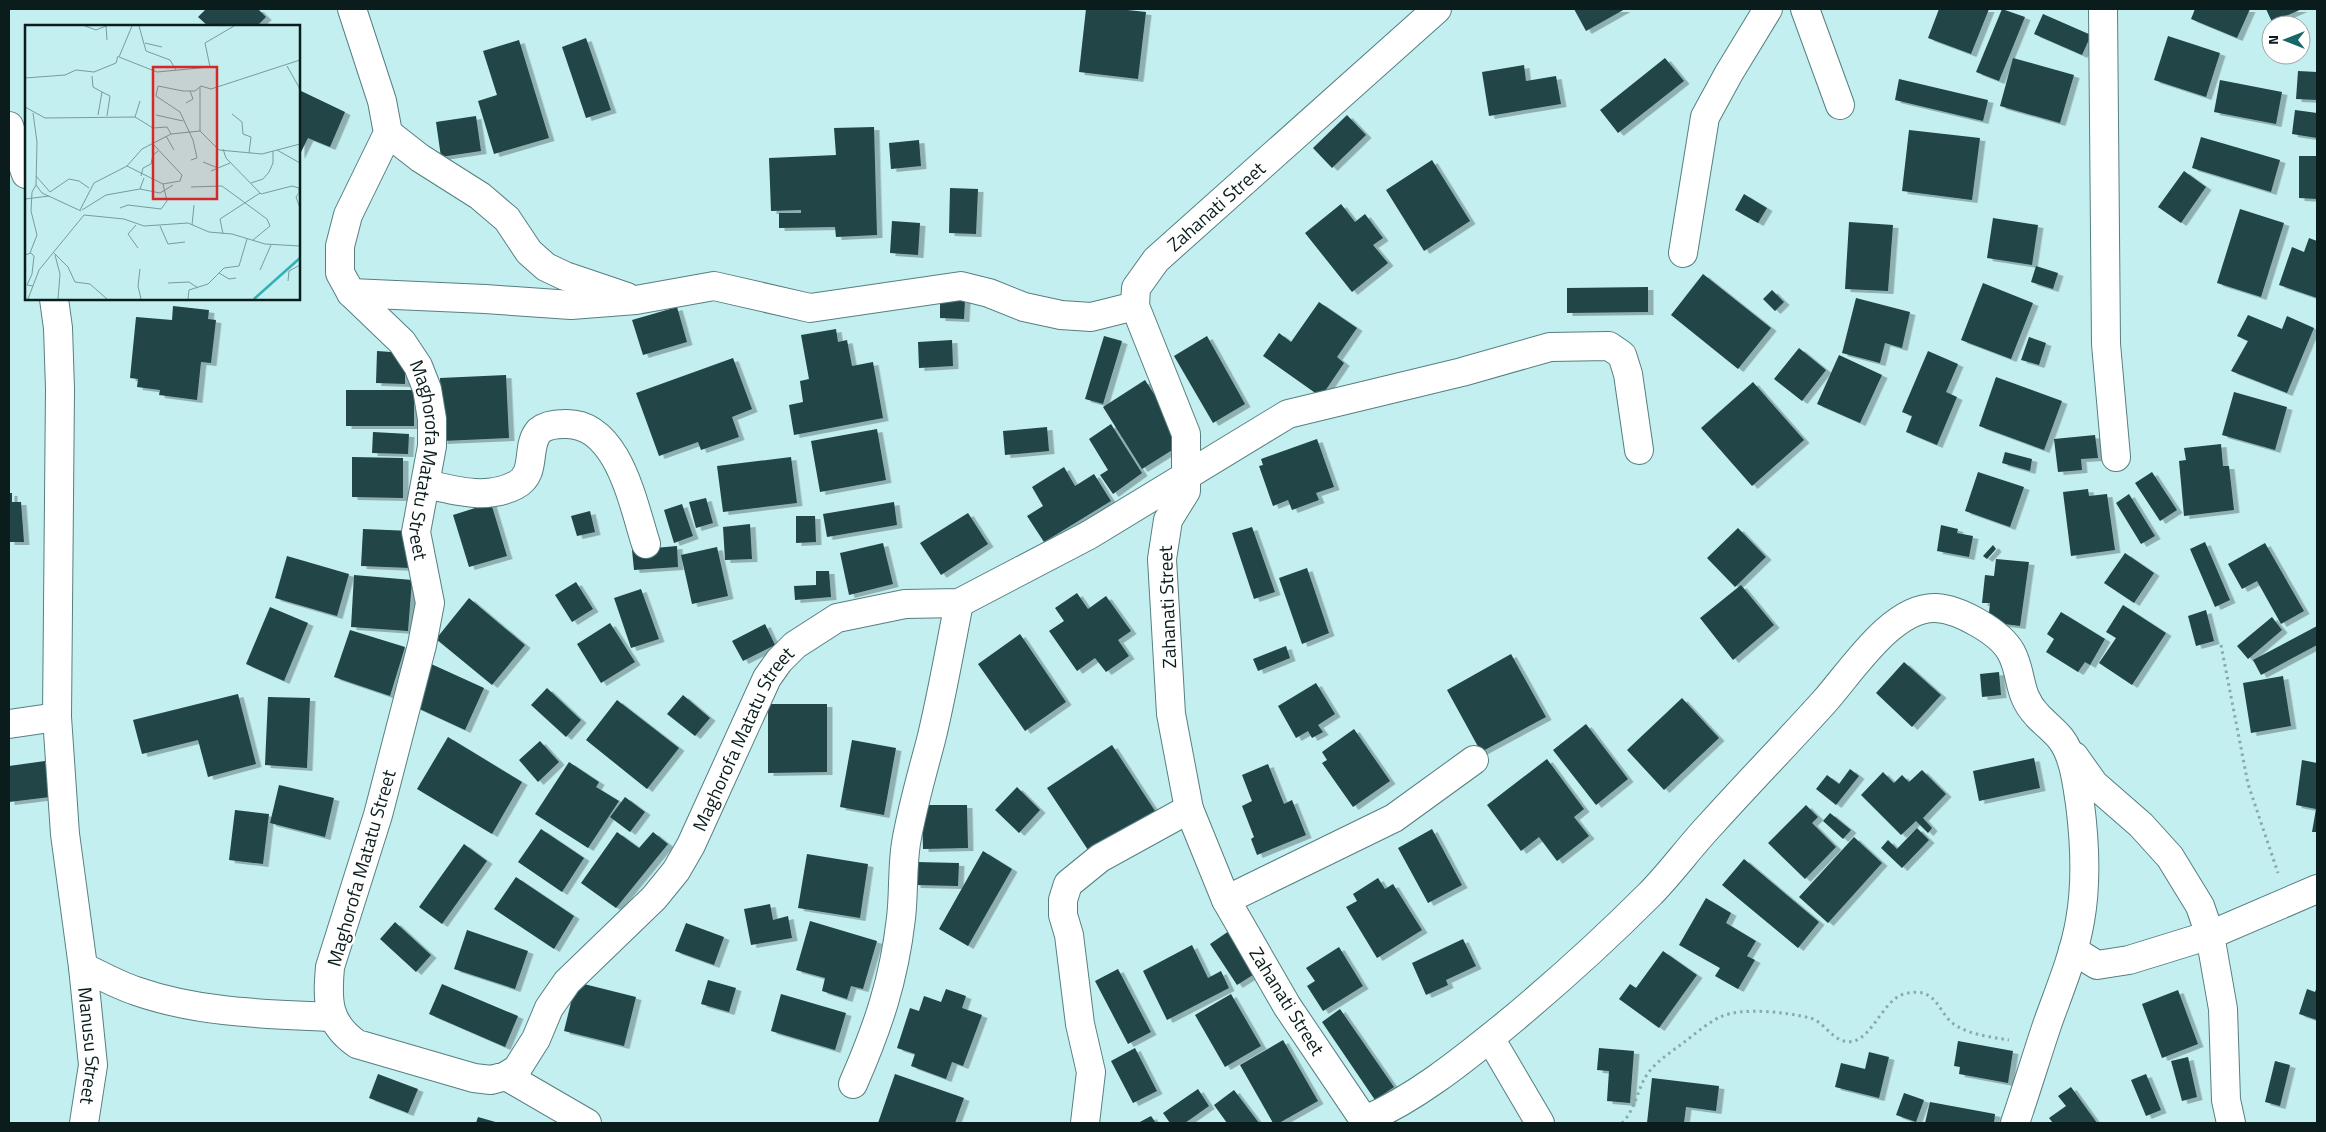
<svg xmlns="http://www.w3.org/2000/svg" width="2326" height="1132" viewBox="0 0 2326 1132" font-family="'Titillium Web',sans-serif">
<defs>
<filter id="shadow"><feDropShadow dx="5.5" dy="3" stdDeviation="0" flood-color="#0004"/></filter>
</defs>
<rect width="100%" height="100%" fill="#c3eff0"/>
<!-- building -->
<path fill="#204546" filter="url(#shadow)" d="M206,9H258L266,17L257,26H208L198,17Z
M1086,9H1118L1146,12L1138,79L1079,72Z
M1574,9H1625L1586,31Z
M1939,9H1989L1971,54L1928,38Z
M2002,9L2025,17L1999,81L1976,72Z
M2195,9H2250L2237,38L2191,19Z
M2266,9H2302L2272,22Z
M2043,14L2091,35L2082,55L2034,34Z
M2168,36L2220,53L2206,97L2154,80Z
M586,38L611,110L586,118L562,47Z
M519,40L549,138L494,154L478,101L497,95L483,51Z
M1665,58L1684,81L1618,133L1600,110Z
M2013,58L2074,75L2060,123L2000,106Z
M1524,65L1526,81L1556,76L1561,104L1489,116L1482,72Z
M2298,71L2317,72V100L2296,99Z
M1899,79L1988,100L1983,121L1895,100Z
M2220,80L2282,92L2276,124L2214,112Z
M299,90L345,112L330,147L308,138L299,156Z
M2295,110L2317,113V138L2292,134Z
M1347,115L1366,135L1332,168L1313,148Z
M476,116L481,151L441,157L436,122Z
M874,127L877,235L836,237L835,227L779,228V213H801V210L771,211L769,158L836,155L834,128Z
M1909,130L1980,138L1972,200L1902,191Z
M2201,137L2280,160L2271,192L2192,168Z
M919,140L921,166L891,169L889,143Z
M2299,156H2317V199L2299,198Z
M1432,160L1470,221L1424,251L1386,190Z
M2184,171L2206,187L2181,223L2158,207Z
M950,188L978,189L976,234L949,233Z
M1744,194L1767,208L1758,223L1735,210Z
M1341,204L1355,222L1365,214L1383,238L1373,245L1388,263L1352,292L1305,233Z
M2240,209L2284,223L2261,297L2217,283Z
M1993,218L2038,225L2032,265L1987,258Z
M892,221L920,223L918,255L890,253Z
M1849,222L1893,225L1888,291L1845,289Z
M2309,238L2317,241V298L2279,285L2292,247L2304,252Z
M2036,266L2058,273L2053,289L2031,282Z
M1703,274L1771,328L1738,369L1671,315Z
M1983,283L2033,303L2011,359L1961,340Z
M1648,287V312L1567,313V288Z
M1772,290L1784,302L1775,311L1763,299Z
M1856,298L1910,312L1902,348L1885,343L1880,363L1842,353Z
M940,299L965,300L964,319L940,318Z
M1319,302L1357,328L1337,357L1344,363L1321,397L1263,356L1279,333L1291,342Z
M173,306L209,310L208,319L216,320L211,363L201,362L197,400L159,395L160,390L137,387L138,379L130,378L136,317L172,320Z
M677,307L687,342L643,355L632,320Z
M2248,315L2282,329L2287,316L2314,328L2287,393L2231,371L2248,341L2237,336Z
M836,329L838,342L847,340L852,366L873,362L883,418L794,435L789,405L803,402L800,381L809,379L801,335Z
M1104,336L1122,341L1103,404L1085,399Z
M1207,336L1245,404L1213,423L1174,356Z
M2029,337L2046,343L2039,365L2021,360Z
M952,340L953,366L919,368L918,342Z
M1799,348L1826,370L1802,401L1774,379Z
M377,351L405,353V384L376,383Z
M1928,351L1958,364L1946,392L1957,397L1937,445L1906,432L1912,416L1902,412Z
M1839,355L1882,375L1860,423L1817,404Z
M733,358L752,409L732,417L739,437L701,450L698,442L659,456L636,393Z
M506,375L509,438L442,441L440,378Z
M1996,377L2062,401L2044,450L1979,426Z
M1145,380L1185,442L1142,469L1103,407Z
M1753,382L1804,440L1752,486L1701,428Z
M346,390H414V426H346Z
M2234,392L2287,407L2275,450L2222,435Z
M1111,424L1142,473L1113,494L1100,475L1108,470L1089,439Z
M1047,427L1049,451L1005,455L1003,431Z
M877,429L886,480L820,492L811,441Z
M373,432L409,434L408,454L372,453Z
M2095,435L2098,458L2081,459L2082,470L2058,472L2054,439Z
M1317,439L1334,487L1316,493L1319,500L1292,510L1288,500L1273,506L1259,466L1263,465L1261,459Z
M2221,444L2223,466H2229L2234,510L2184,516L2179,461L2186,460L2184,448Z
M2005,452L2032,459L2030,471L2002,463Z
M352,457L403,458V498L352,497Z
M791,457L797,503L723,512L717,466Z
M1064,467L1075,486L1094,474L1111,501L1044,542L1027,516L1043,506L1032,487Z
M1978,472L2024,487L2010,527L1965,511Z
M2152,472L2177,510L2160,521L2135,483Z
M2088,489L2089,496L2107,494L2115,550L2071,556L2063,492Z
M9,493H12V502H21L24,542H9Z
M2129,494L2155,536L2141,544L2116,503Z
M706,498L713,523L696,528L689,502Z
M894,502L897,525L827,537L823,514Z
M491,503L507,556L469,567L453,515Z
M682,504L693,536L674,543L664,510Z
M590,511L595,532L577,536L571,516Z
M968,513L988,544L941,575L920,543Z
M796,516H815L816,542L796,543Z
M750,524L752,559L725,560L723,527Z
M1941,525L1958,529L1957,533L1973,536L1969,557L1937,551Z
M1252,527L1275,592L1254,599L1232,533Z
M1738,528L1766,557L1735,587L1707,558Z
M363,529L412,531L410,568L361,566Z
M2205,542L2230,600L2215,607L2190,549Z
M883,543L893,584L849,595L840,553Z
M2265,543L2304,611L2281,624L2257,581L2242,589L2228,564Z
M1993,545L1996,549L1987,559L1983,556Z
M677,546L678,567L634,570L632,550Z
M717,547L728,596L692,604L681,555Z
M2125,553L2154,573L2134,603L2104,583Z
M287,556L349,574L337,616L275,598Z
M1996,559L2029,562L2020,626L1988,622L1990,603H1982L1985,575L1994,576Z
M1307,568L1329,633L1302,644L1279,578Z
M816,571H829L831,597L795,600L794,586L816,585Z
M354,575L412,580L408,631L351,627Z
M576,582L593,609L572,622L555,595Z
M1741,585L1774,625L1733,660L1700,618Z
M641,589L659,639L631,648L614,598Z
M1077,593L1088,609L1106,596L1131,631L1118,640L1129,656L1106,672L1095,658L1077,671L1049,631L1064,621L1055,608Z
M469,598L525,645L492,685L436,639Z
M2123,605L2166,633L2132,685L2099,663L2116,638L2106,632Z
M270,607L308,623L284,681L246,664Z
M2206,610L2214,641L2196,646L2188,616Z
M2061,612L2105,639L2090,665L2085,662L2078,672L2046,652L2054,639L2047,634Z
M2272,617L2282,630L2248,659L2237,646Z
M610,623L635,662L601,683L577,644Z
M765,624L775,645L743,661L732,641Z
M2317,626V645L2261,675L2253,660Z
M350,630L405,647L390,696L334,677Z
M1020,634L1066,702L1025,731L978,664Z
M1286,646L1290,658L1258,671L1253,659Z
M1511,654L1546,717L1481,752L1447,690Z
M1904,662L1941,695L1912,727L1876,693Z
M429,663L484,688L465,730L411,705Z
M1999,672L2001,695L1982,697L1980,674Z
M2283,676L2291,726L2251,733L2243,683Z
M1316,683L1335,714L1318,725L1323,732L1312,738L1308,731L1296,738L1278,706Z
M547,688L581,720L566,737L531,705Z
M238,694L256,764L208,777L198,740L142,754L133,720Z
M683,695L710,718L695,736L667,714Z
M268,697L310,698L307,768L265,765Z
M1682,698L1719,738L1664,790L1627,750Z
M617,700L679,748L647,789L586,740Z
M768,704H827V772L768,773Z
M1586,724L1628,779L1596,805L1553,750Z
M1354,729L1390,781L1353,807L1322,763L1327,760L1322,752Z
M448,737L522,782L492,834L417,789Z
M852,740L896,748L884,815L840,807Z
M540,741L559,762L538,782L519,760Z
M1112,745L1155,811L1090,853L1047,788Z
M2034,758L2040,788L1979,801L1973,771Z
M1547,759L1584,809L1574,817L1589,836L1557,861L1539,837L1521,851L1487,805Z
M2302,760L2317,763V832H2312L2316,809L2296,805Z
M45,761L50,797L9,802V766Z
M569,762L599,782L596,787L619,801L588,848L535,814Z
M1268,764L1284,804L1292,800L1306,835L1257,855L1251,839L1254,837L1242,806L1252,801L1242,775Z
M1850,769L1859,776L1836,805L1816,789L1827,775L1839,784Z
M1922,770L1946,794L1923,818L1932,828L1928,833L1916,821L1901,835L1861,795L1883,772L1894,783L1902,775L1909,782Z
M279,785L334,798L325,837L270,823Z
M1017,787L1040,810L1019,833L995,810Z
M625,797L645,812L630,832L610,817Z
M922,805H967L968,848L923,849Z
M1806,805L1818,817L1812,823L1836,847L1805,879L1768,843Z
M235,810L269,814L263,864L229,860Z
M1830,813L1851,830L1843,839L1823,821Z
M1917,828L1929,840L1902,868L1881,848L1888,840L1897,849Z
M541,829L584,858L562,892L518,862Z
M1432,829L1462,885L1428,903L1398,848Z
M617,832L639,848L653,832L668,844L616,908L581,883Z
M1854,837L1882,863L1828,923L1799,897Z
M464,844L487,861L442,924L419,907Z
M983,851L1012,869L968,946L939,929Z
M807,854L868,864L860,918L798,908Z
M1744,859L1819,922L1798,948L1722,885Z
M916,862L959,863L958,886L915,885Z
M516,877L574,916L554,949L494,909Z
M1378,878L1385,889L1393,884L1422,930L1377,958L1346,907L1357,901L1353,894Z
M1706,898L1731,913L1726,923L1756,941L1747,956L1755,960L1738,989L1715,976L1720,968L1679,945Z
M770,904L773,920L788,916L792,938L751,945L744,909Z
M810,921L877,941L863,989L851,986L847,999L822,991L825,978L796,970Z
M395,922L431,955L416,972L380,939Z
M686,923L724,937L714,965L675,951Z
M467,930L528,951L515,989L454,969Z
M1229,931L1256,973L1237,985L1210,944Z
M1463,939L1476,966L1446,980L1448,985L1426,995L1412,963Z
M1192,945L1208,978L1221,971L1229,988L1167,1020L1143,971Z
M1339,947L1363,986L1323,1011L1307,986L1315,981L1306,968Z
M1663,951L1697,975L1659,1028L1619,999L1630,984L1636,988Z
M1118,969L1151,1032L1128,1044L1095,981Z
M708,980L736,988L729,1012L701,1004Z
M576,982L636,997L624,1046L564,1031Z
M442,984L518,1016L505,1047L429,1014Z
M2317,987V1020L2299,1014L2307,989L2315,992Z
M946,989L966,996L962,1008L982,1015L963,1066L952,1062L946,1079L911,1066L915,1054L897,1048L910,1008L919,1011L924,996L941,1002Z
M2178,990L2198,1044L2162,1058L2142,1004Z
M781,994L846,1013L835,1050L771,1031Z
M1231,994L1261,1046L1225,1067L1195,1015Z
M1340,1009L1394,1087L1375,1100L1322,1022Z
M1283,1040L1318,1101L1279,1123H1273L1240,1065Z
M1958,1041L2013,1051L2008,1083L1959,1074L1960,1067L1954,1066Z
M1135,1048L1157,1091L1133,1103L1111,1061Z
M1599,1048L1634,1051L1630,1103L1607,1101L1609,1071L1597,1070Z
M1869,1052L1889,1057L1879,1098L1835,1087L1841,1063L1865,1069Z
M2188,1057L2197,1097L2182,1101L2171,1061Z
M2275,1061L2290,1065L2280,1106L2265,1102Z
M378,1074L418,1089L408,1113L369,1098Z
M895,1074L964,1098L955,1123H878Z
M2146,1074L2161,1110L2146,1116L2131,1080Z
M1652,1078L1719,1086L1716,1111L1686,1107L1684,1123H1647Z
M2071,1087L2097,1123H2053L2049,1118L2066,1106L2058,1096Z
M1198,1089L1209,1106L1185,1123H1170L1163,1113Z
M1234,1090L1259,1123H1227L1214,1105Z
M1904,1093L1924,1100L1916,1122L1896,1115Z
M1930,1102L1995,1114L1994,1123H1925Z
M1151,1116L1156,1123H1138Z
M478,1117L499,1123H476Z"/>
<g fill="none" stroke-linecap="round" stroke-linejoin="round">
<defs>
<g id="minor">
<path id="s1" d="M352,9L382,101L388,133L348,215L340,246V273L351,293L402,342L418,366L427,389L432,419V446L416,532L430,603L422,645L378,815L330,967C327,1001 327,1023 357,1044L474,1078L491,1080L506,1076L517,1069L536,1039L549,1008L567,982L654,898L676,871L691,845L767,678L779,661L795,645L837,618L905,604L959,603L1089,535L1288,414L1462,372L1550,347L1609,346L1622,355L1628,374L1639,450"/>
<path d="M1805,9L1840,105"/>
<path d="M2103,9L2106,344L2116,457"/>
<path d="M9,126L26,174"/>
<path d="M388,133L420,158L480,196L507,219L529,252L546,267L565,276L627,297"/>
<path d="M1683,253L1705,117L1729,73L1768,9"/>
<path d="M351,293L485,299L571,305L636,300L714,286L810,308L961,286L989,293L1024,307L1061,315L1091,317L1135,306"/>
<path id="s2" d="M54,299L58,328L60,389L57,717L65,834L83,967L93,1065L84,1123"/>
<path d="M426,484C456,491 487,500 516,485C538,473 525,447 539,431C546,425 556,424 564,424C618,421 633,504 646,544"/>
<path d="M9,724L57,717"/>
<path d="M2074,756L2094,784L2141,825L2170,857L2200,906L2210,935L2223,1009L2226,1100L2231,1123"/>
<path d="M1226,900L1394,818L1474,760"/>
<path d="M2073,950L2097,965L2129,960L2210,935L2317,889"/>
<path d="M83,967C100,975 118,985 136,991C199,1013 265,1014 332,1017"/>
<path d="M1490,1038L1540,1123"/>
<path d="M506,1076L587,1123"/>
<path d="M853,1084C878,1027 894,980 901,918C904,893 902,868 906,843C912,808 922,774 931,740C942,695 950,648 959,603"/>
<path d="M1365,1120C1414,1099 1459,1063 1501,1029C1552,987 1602,942 1649,895C1671,873 1690,846 1712,823C1749,782 1787,743 1824,702C1851,672 1892,606 1936,608C1959,609 2000,632 2011,652C2023,674 2017,694 2037,715C2044,723 2054,730 2061,739C2074,756 2077,784 2080,804C2085,843 2087,882 2080,921C2074,956 2059,991 2047,1025C2036,1058 2026,1091 2015,1123"/>
<path d="M1085,1123L1091,1072L1080,1024L1069,935L1063,915V900L1068,884L1100,858L1189,809"/>
<path id="s3" d="M1366,1123L1287,1006L1226,900L1189,809L1171,714L1162,559L1168,520L1186,491V434L1135,306L1136,288L1156,260L1437,9"/>
</g>
</defs>
<!-- minor casing -->
<use href="#minor" stroke="#567f80" stroke-width="30"/>
<!-- path -->
<path stroke="#87aaaa" stroke-width="3" stroke-dasharray="2.5 4" stroke-linecap="butt" d="M2221,645L2248,784L2278,873
M1622,1123C1635,1110 1637,1091 1646,1076C1655,1062 1670,1053 1683,1043C1694,1035 1707,1023 1720,1017C1742,1007 1786,1012 1810,1018C1823,1021 1831,1038 1844,1041C1870,1048 1881,1000 1904,994C1938,985 1937,1013 1955,1025C1971,1035 1991,1037 2009,1040"/>
<!-- minor -->
<use href="#minor" stroke="#fff" stroke-width="28"/>
</g>
<g text-anchor="middle" stroke-width="5" stroke-linejoin="round" paint-order="stroke">
<!-- street labels -->
<g font-size="19" fill="#0b1c1c" stroke="#fff">
<text dy="7" stroke="none"><textPath href="#s3" startOffset="1015">Zahanati Street</textPath></text>
<text dy="7" stroke="none"><textPath href="#s1" startOffset="498">Maghorofa Matatu Street</textPath></text>
<text transform="translate(1167 607) rotate(-92)" y="7">Zahanati Street</text>
<text dy="7" stroke="none"><textPath href="#s1" startOffset="1681">Maghorofa Matatu Street</textPath></text>
<text transform="translate(361 868) rotate(-74)" y="7">Maghorofa Matatu Street</text>
<text transform="translate(1287 1001) rotate(58)" y="7">Zahanati Street</text>
<text dy="7" stroke="none"><textPath href="#s2" startOffset="749">Manusu Street</textPath></text>
</g>
</g>
<!-- overview -->
<g transform="translate(25 25)">
<rect width="275" height="275" fill="#c3eff0"/>
<path fill="none" stroke="#32b1b5" stroke-width="2.5" d="M229,274L275,233"/>
<path fill="none" stroke="#799b9b" stroke-width="1" d="M60,1L71,5L81,1L82,15M107,1L94,32L132,47L185,42L180,18L209,1M114,1L121,26L145,35L151,45M120,18L137,22M262,41L275,64M67,51L68,62L77,67L73,90M0,53L40,50L51,45L69,47L91,38L93,31M77,67L85,71L82,91M161,78L168,74L165,66M0,82L20,93L110,92L128,103L142,102L146,109M207,89L217,97L218,109L226,112L224,128M131,90L158,96M110,92L115,76M175,106L194,125L237,129L275,119M175,106V62M141,111L149,125M198,124L201,133L236,169L267,161L274,163V168M252,125L275,138M166,135L172,133L168,115L155,87L131,71L133,61L158,66H170L176,61L186,64L275,35M178,137L193,143M102,141L138,159L155,156L157,150L128,119M186,146L205,138M11,151L25,167M116,151L118,143L126,139L128,130L133,126M226,158L238,154L244,147L248,138V126M11,160L17,168L56,186M166,162L197,161L242,194L245,201L228,215M115,164L135,168L148,160M25,167L44,154L54,156L64,163M275,167L271,172L275,183M0,174L24,171M95,183L103,180L136,184L142,176L138,159M55,185L69,158L102,141L117,124L146,109L175,106M57,185L81,170L115,164L119,153M59,190L99,194L119,201L163,198L184,207L207,209L240,219L275,221M111,200L103,209L113,223M167,200L169,180M135,201L143,219L160,217M198,209L195,194L235,168M5,228L12,210L6,186L7,167L11,160L12,117L8,88M29,228L43,242L50,257L65,259L82,274M0,230L6,228L9,231L7,249L2,260L8,261M30,230L35,249L33,274M115,244L113,261L116,274M235,245L246,220M194,248L204,254L211,253M263,256L264,246L275,240M143,258L164,257L173,263M3,274L14,245L59,190M163,274L164,265L183,259L199,243L214,241L222,214"/>
<path fill="#d62828" fill-opacity="0.15" stroke="#d62828" stroke-width="2.5" d="M128,42H192V174H128Z"/>
<rect width="275" height="275" fill="none" stroke="#0b1c1c" stroke-width="2.5"/>
</g>
<!-- border -->
<rect width="2326" height="1132" fill="none" stroke="#0b1c1c" stroke-width="20"/>
<!-- north arrow -->
<g transform="translate(2286 40) rotate(270)"><circle r="24" fill="#ffffff" stroke="#9da4a4"/>
<path d="M0-4L9 19L0 12L-9 19Z" fill="#186668"/>
<text y="-8" font-size="14" font-weight="bold" text-anchor="middle" fill="#0b1c1c">N</text>
</g>
</svg>
